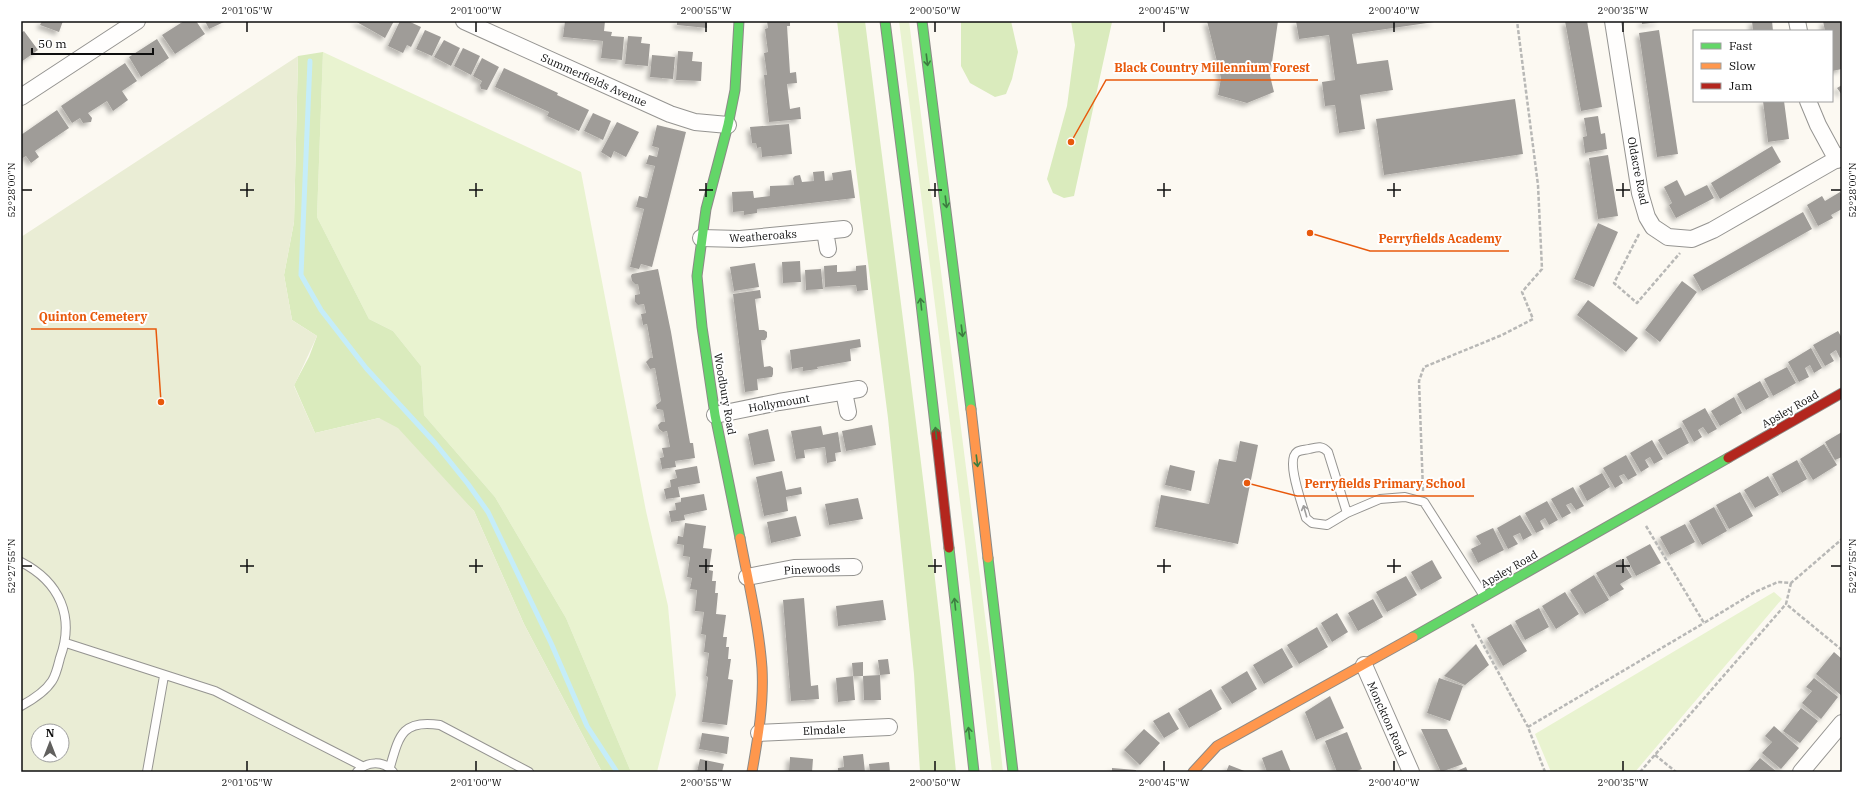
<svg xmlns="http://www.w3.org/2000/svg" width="1863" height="793" viewBox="0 0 1863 793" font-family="'IBM Plex Serif',serif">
<defs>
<filter id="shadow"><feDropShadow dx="-3.5" dy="3.5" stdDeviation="2" flood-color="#0004"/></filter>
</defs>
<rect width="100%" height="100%" fill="#fcf9f2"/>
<!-- green -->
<path fill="#e9f3d0" d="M899,21H909L993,679L1003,772H992L965,542Z
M323,52L581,172L646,511L668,606L676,695L657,772H631L566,618L495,497L424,415L421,366L393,331L369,319L317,217Z
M1774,592L1782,599L1635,772H1551L1535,734Z"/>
<!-- forest -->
<path fill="#daebbd" d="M837,21H865C896,271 931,521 956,772H920L914,674L888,418Z
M961,21H1011L1018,52L1012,79L1006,94L995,97L970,83L961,66Z
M1071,21H1115L1112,22L1074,196L1064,198L1053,193L1047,179L1067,106L1075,45Z
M323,52L317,217L369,319L393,331L421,366L424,415L495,497L566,618L631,772H602L524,624L474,511L379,418L315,433L294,385L309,357L317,336L292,320L284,275L294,222L298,56Z"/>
<!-- cemetery -->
<path fill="#eaedd5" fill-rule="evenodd" d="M298,56L294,222L284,275L292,320L317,336L294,386L315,433L379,418L398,428L474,511L524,624L602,772H21V237ZM38,731H62V755H38Z"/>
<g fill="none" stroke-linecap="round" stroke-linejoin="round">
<!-- stream -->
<path stroke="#c5edf9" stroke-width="5" d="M310,61L301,275L321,310L366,368L435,443L468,484L488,512L551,643L587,726L617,772"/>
</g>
<!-- building -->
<path fill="#9f9c98" filter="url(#shadow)" d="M42,21H63L59,32L40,25Z
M184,21H196L205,34L175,54L162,35Z
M205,21H226L209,29Z
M355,21H394L385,38Z
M400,21H408L421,27L411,47L407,45L403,53L388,46Z
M565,21H605L604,31L612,32L611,36L624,37L622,60L601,58L603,41L563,37Z
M677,21H707V28L677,25Z
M767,21H790V26H787L790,73L796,72L797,83L787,84L790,109L800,107L801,119L769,122L764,75H767L764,53L768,52L765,29L768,28Z
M1207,21H1278L1270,76L1274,92L1247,103L1218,95L1221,78Z
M1296,21H1434V22L1352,34L1357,64L1388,60L1393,90L1360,95L1365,129L1339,133L1335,105L1325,106L1322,82L1335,80L1329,35L1299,39Z
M1565,21H1587L1602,107L1581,111Z
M1642,21H1659V22L1642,24Z
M1752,21H1772L1773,31H1753Z
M1823,21H1842V69L1832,71V31H1825Z
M425,30L441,37L432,56L416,49Z
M1659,30L1678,154L1657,157L1639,33Z
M24,31L38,50L21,62V33Z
M628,36L642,37L641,43L650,44L648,66L625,64Z
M157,39L169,58L141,77L129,57Z
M444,40L460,48L451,66L434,57Z
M463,48L480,56L471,75L454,66Z
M678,51L693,52L692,61L702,62L701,81L676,80Z
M652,55L675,57L673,79L650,77Z
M482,58L499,67L487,90L481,89L480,85L482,81L473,76Z
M125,63L137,81L122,91L128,100L113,111L107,101L88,113L92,118L91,122L83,123L80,118L72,123L61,106Z
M504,68L558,93L557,95L589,110L579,131L547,116L549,112L495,87Z
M1842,85V95L1837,88Z
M1515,99L1523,154L1384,175L1376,119Z
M1763,101H1784L1789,139L1768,142Z
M57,110L69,128L35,151L39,157L31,163L26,156L21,159V135Z
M593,113L611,121L603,140L584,131Z
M1598,116L1601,134L1605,133L1607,149L1585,153L1583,137L1587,136L1584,118Z
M617,122L639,132L626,157L614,151L611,158L601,152Z
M789,124L792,154L762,157L761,147L757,148L756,143H752L750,127Z
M657,125L686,132L652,267L641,264L639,269L630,267L644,209L636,207L639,196L647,198L655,166L646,164L649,155L657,157L659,148L652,146Z
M1772,146L1781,162L1720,199L1711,183Z
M1608,155L1618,216L1598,219L1589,158Z
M851,170L855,198L757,209V213L744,215V211L733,212L732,192L753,191L754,198L770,196V186L794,185L793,178L795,176L800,175L802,182L814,181L813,172L824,171L825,181L833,180L832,173Z
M1677,180L1685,196L1707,185L1714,198L1676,218L1669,205L1672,203L1664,187Z
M1840,192L1842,196V209L1831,215L1833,218L1818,226L1807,205L1822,196L1825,201Z
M1803,212L1812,229L1702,291L1693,275Z
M1598,223L1618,232L1594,287L1574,279Z
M800,261L801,282L783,283L782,262Z
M755,263L759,287L734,291L730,267Z
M837,265V272L856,271V266L866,265L868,290L857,291L856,285L825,287L824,266Z
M658,269L671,332L690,443H693L695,458L675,461L676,467L662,469L660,458L664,457L662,448L670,447L667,431L663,432L659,429L658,425L661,422H665L663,410L657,409L656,405L661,401L655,368L650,369L646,362L650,358H653L647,324L643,325L641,314L646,313L644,304L638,305L635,302V295L640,294L638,284H635L632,281L631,276L632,274Z
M821,269L823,289L806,290L805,270Z
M1682,281L1697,292L1660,342L1645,330Z
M760,290L761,298L755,299L759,330H764L767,332V337L765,340H761L764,367L770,366L773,368V374L772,377L757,379L758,390L745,392L733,294Z
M1588,300L1638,338L1626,352L1577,315Z
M1838,331L1842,338V357L1840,358L1836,350L1830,354L1834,361L1825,366L1813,345Z
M860,339L861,347L850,349L851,361L817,367L818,369L803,371V367L792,369L790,350Z
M1811,348L1822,368L1814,373L1810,365L1805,368L1809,377L1799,382L1788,362Z
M1787,367L1796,383L1773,396L1764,379Z
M1760,381L1769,397L1746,410L1737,394Z
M1734,397L1742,413L1720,426L1711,411Z
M1705,408L1717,429L1708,434L1703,427L1698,430L1702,437L1694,442L1682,421Z
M872,425L876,445L846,451L842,431Z
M821,426L823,435L838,432L841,452L835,453L836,461L827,463L825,447L804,450L805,458L796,459L791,431Z
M1681,427L1689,443L1667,455L1658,440Z
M768,429L775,461L754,465L748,434Z
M1842,432V457L1835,460L1825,442Z
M1652,440L1663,459L1654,464L1650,457L1645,460L1649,467L1641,472L1630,453Z
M1240,441L1258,445L1238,544L1155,527L1161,495L1209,504L1219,459L1236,462Z
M1824,444L1837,465L1813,480L1800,459Z
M1626,455L1637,475L1628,480L1624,474L1619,476L1623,483L1615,488L1603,468Z
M1797,460L1807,479L1782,493L1772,474Z
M1170,465L1195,471L1191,491L1165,485Z
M697,466L700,483L678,487L680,497L666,499L664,489L671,487L670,480L677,478L675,470Z
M782,471L786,490L801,487L802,494L786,497L788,511L764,516L756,477Z
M1602,473L1610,487L1587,501L1579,486Z
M1768,476L1779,495L1755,508L1744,490Z
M1573,487L1584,506L1576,510L1571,503L1566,505L1571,513L1562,518L1551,499Z
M1740,492L1753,516L1729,529L1716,505Z
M704,494L707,510L684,515L685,520L671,522L669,511L676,510L675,503L681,502V498Z
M858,498L863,519L829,525L825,504Z
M1547,501L1558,520L1549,525L1545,518L1540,521L1544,529L1536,533L1525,513Z
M1714,507L1727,531L1702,545L1689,521Z
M1520,515L1532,535L1523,540L1520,533L1513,536L1518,544L1508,549L1497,528Z
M796,516L801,536L771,543L767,522Z
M685,523L706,526L703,548L712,549L709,570L713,571L712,581H716L715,593H718L716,614L726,615L723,637H727L726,647H729L728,659H731L728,679L733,680L727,725L702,722L708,677L706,676L709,653L704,652L706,635L701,634L704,612L695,611L697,590L690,589L692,578L687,577L690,557L683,556L684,545L677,544L678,536L683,537Z
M1685,524L1695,542L1670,555L1660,537Z
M1493,528L1504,550L1478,563L1471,549L1481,544L1476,536Z
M1650,544L1661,563L1636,576L1626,557Z
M1621,559L1632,577L1620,584L1624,589L1610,597L1596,573Z
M1432,560L1442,578L1421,590L1411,572Z
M1594,575L1609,600L1585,614L1570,590Z
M1406,576L1417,595L1387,612L1376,592Z
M1565,592L1579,614L1556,629L1542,606Z
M804,598L811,686L818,685L819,699L791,701L783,600Z
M1373,599L1383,617L1358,631L1348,613Z
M883,600L886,620L838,626L836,606Z
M1539,608L1549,627L1525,640L1515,621Z
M1337,613L1348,632L1332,642L1321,623Z
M1511,624L1527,651L1503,666L1487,638Z
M1317,627L1328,647L1299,664L1287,645Z
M1476,644L1489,665L1465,685L1444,676Z
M1282,648L1293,667L1264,684L1253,665Z
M1834,652L1842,659V696L1816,674Z
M888,659L890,674L880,675L881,700H864L863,676L880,675L878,660Z
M863,662V676H853L855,700L838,702L836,678L853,676L852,663Z
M1247,671L1257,689L1232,704L1221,687Z
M1439,678L1463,686L1450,721L1427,713Z
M1814,678L1838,697L1821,719L1802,703L1812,691L1806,687Z
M1211,689L1222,709L1189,728L1178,709Z
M1330,696L1344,728L1316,740L1305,712Z
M1801,708L1818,721L1800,743L1783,731Z
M1169,712L1179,729L1164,738L1153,721Z
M1774,726L1799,748L1781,769L1762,753L1772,742L1765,736Z
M1144,729L1160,743L1140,765L1124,750Z
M1421,729H1447L1463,764L1441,772Z
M1347,732L1362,769L1354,772H1337L1325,741Z
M702,733L729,737L727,754L699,749Z
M1282,750L1291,772H1267L1262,758Z
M863,754L865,772H838V768L844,767L843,756Z
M790,757L813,759L812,772H789Z
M1760,758L1777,772H1748Z
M700,759L724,764L722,772H697Z
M889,762L890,772H870L869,764Z
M1229,765L1247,772H1226Z
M1466,767L1468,772H1454Z
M1112,768L1136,770V772H1112Z"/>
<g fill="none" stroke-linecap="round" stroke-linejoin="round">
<defs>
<path id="lane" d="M1347,513L1328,452C1322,445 1317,447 1309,449C1305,450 1300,450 1297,452C1285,460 1303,506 1306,518L1312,523L1327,525L1347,513L1380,499L1405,497L1424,502L1484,596
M21,562C60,582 75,617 60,658C58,666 56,675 52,681C45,692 32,700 21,706
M66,643L215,691L362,766
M390,767C399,736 402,719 440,725L529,772
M147,772L164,676
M357,772C366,761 384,760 393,772"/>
<path id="street" d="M464,21L670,114L695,122L728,125
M1613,21L1640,193L1647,217L1653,227L1668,237L1692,239L1713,230L1842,156
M1797,21L1799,31
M21,97L137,21
M1808,101L1818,125L1837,160
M825,231L828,249
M701,238L740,239L844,229
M844,392L848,412
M715,415L779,402L859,389
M747,577L794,568L854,567
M1364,665L1411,772
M759,733L889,727
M1801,772L1842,723"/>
<path id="fast" d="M739,21L735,90L728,125L706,209L697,276L702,327L715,415L740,538
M885,21L920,295L936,433
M922,21L971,409
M949,548L974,772
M988,558L1013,772
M1413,637L1728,458"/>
<path id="slow" d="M971,409L988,558
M740,538C748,581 759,625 762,668C764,703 758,738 752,772
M1193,772L1217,746L1413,637"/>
<path id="jam" d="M936,433L949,548
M1728,458L1842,393"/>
</defs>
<!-- lane casing -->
<use href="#lane" stroke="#959491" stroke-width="10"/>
<!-- street casing -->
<use href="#street" stroke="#959491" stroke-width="18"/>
<!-- fast casing -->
<use href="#fast" stroke="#8c8a87" stroke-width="11"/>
<!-- slow casing -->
<use href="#slow" stroke="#8c8a87" stroke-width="11"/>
<!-- jam casing -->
<use href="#jam" stroke="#8c8a87" stroke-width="11"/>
<!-- path -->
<path stroke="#b8b8b6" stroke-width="2.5" stroke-dasharray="4 2" stroke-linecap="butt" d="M1639,234L1614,283L1637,303L1680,253
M1423,491L1419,381L1424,367L1502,335L1533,319L1522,292L1542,269L1538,185L1517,21
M1646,526L1704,623L1755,592L1778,582L1791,583L1842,539
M1791,583L1786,604L1842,650
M1472,624L1528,727
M1655,755L1676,772
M1545,772L1528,727L1704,623
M1640,772L1786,604"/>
<!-- lane -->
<use href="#lane" stroke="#fffefd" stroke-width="8"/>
<!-- street -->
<use href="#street" stroke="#fffefd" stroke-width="16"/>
<!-- fast -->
<use href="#fast" stroke="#63d668" stroke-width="9"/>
<!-- slow -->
<use href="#slow" stroke="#ff974d" stroke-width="9"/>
<!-- jam -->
<use href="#jam" stroke="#b3261e" stroke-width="9"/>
</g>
<!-- one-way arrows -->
<defs><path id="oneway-shaft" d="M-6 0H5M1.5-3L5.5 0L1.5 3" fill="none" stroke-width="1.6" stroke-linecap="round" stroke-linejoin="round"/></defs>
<g stroke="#3d7c40">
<use href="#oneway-shaft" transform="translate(927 60) rotate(83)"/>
<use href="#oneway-shaft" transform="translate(946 202) rotate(83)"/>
<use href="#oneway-shaft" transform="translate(921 304) rotate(-96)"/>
<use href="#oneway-shaft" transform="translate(962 331) rotate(83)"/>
<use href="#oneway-shaft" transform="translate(936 433) rotate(-96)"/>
<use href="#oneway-shaft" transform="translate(977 461) rotate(83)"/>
<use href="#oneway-shaft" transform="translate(955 604) rotate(-96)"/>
<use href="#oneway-shaft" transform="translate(969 733) rotate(-96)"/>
</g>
<use stroke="#9f9e9d" href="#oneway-shaft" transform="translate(1305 511) rotate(-106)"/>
<!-- ticks -->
<path fill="none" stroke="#0e0e0e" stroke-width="1.5" d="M247,22V32M476,22V32M706,22V32M935,22V32M1164,22V32M1394,22V32M1623,22V32M247,183V197M476,183V197M706,183V197M935,183V197M1164,183V197M1394,183V197M1623,183V197M22,190H32M240,190H254M469,190H483M699,190H713M928,190H942M1157,190H1171M1387,190H1401M1616,190H1630M1831,190H1841M247,559V573M476,559V573M706,559V573M935,559V573M1164,559V573M1394,559V573M1623,559V573M22,566H32M240,566H254M469,566H483M699,566H713M928,566H942M1157,566H1171M1387,566H1401M1616,566H1630M1831,566H1841M247,761V771M476,761V771M706,761V771M935,761V771M1164,761V771M1394,761V771M1623,761V771"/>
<g text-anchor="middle" stroke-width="4" stroke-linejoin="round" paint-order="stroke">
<!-- street labels -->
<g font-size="11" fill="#0e0e0e" stroke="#fff">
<text transform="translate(594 80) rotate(24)" y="4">Summerfields Avenue</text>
<text transform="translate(1638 171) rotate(79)" y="4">Oldacre Road</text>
<text transform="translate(763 236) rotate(-4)" y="4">Weatheroaks</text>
<text transform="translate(725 394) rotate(80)" y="4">Woodbury Road</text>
<text transform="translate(779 403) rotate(-10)" y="4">Hollymount</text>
<text transform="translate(1790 409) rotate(-30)" y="4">Apsley Road</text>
<text transform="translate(812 569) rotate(-3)" y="4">Pinewoods</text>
<text transform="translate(1509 569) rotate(-30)" y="4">Apsley Road</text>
<text transform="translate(1387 719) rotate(66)" y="4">Monckton Road</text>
<text transform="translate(824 730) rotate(-3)" y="4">Elmdale</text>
</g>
</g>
<!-- callouts -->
<path fill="none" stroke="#e8590c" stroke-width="1.5" d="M1071 142L1106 80H1318M1310 233L1370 251H1509M161 402L156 329H31M1247 483L1297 496H1474"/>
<g fill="#e8590c" stroke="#fff" stroke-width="1.5">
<circle cx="1071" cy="142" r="4"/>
<circle cx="1310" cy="233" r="4"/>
<circle cx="161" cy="402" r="4"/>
<circle cx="1247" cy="483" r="4"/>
</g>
<g font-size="12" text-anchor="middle" font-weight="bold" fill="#e8590c" stroke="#fff" stroke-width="4" stroke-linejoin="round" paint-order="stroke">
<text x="1212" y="72">Black Country Millennium Forest</text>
<text x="1440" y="243">Perryfields Academy</text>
<text x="93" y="321">Quinton Cemetery</text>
<text x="1385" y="488">Perryfields Primary School</text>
</g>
<!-- border -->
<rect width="1863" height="793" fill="none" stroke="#ffffff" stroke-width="44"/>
<!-- legend -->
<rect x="1693" y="30" width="140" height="72" fill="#ffffff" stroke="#9f9f9f"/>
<rect x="1701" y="43" width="20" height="6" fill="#63d668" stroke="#9f9f9f"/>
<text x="1729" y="50" font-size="12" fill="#0e0e0e">Fast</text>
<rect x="1701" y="63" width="20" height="6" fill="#ff974d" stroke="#9f9f9f"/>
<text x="1729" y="70" font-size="12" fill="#0e0e0e">Slow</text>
<rect x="1701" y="83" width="20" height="6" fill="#b3261e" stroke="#9f9f9f"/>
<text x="1729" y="90" font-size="12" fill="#0e0e0e">Jam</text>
<!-- north arrow -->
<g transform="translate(50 743)"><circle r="19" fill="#ffffff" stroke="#9f9f9f"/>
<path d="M0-3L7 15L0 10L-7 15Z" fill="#61605e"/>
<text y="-6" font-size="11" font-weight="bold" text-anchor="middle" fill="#0e0e0e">N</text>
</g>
<!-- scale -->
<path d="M32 48v6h121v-6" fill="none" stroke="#0e0e0e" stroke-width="2"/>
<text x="38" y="48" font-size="12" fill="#0e0e0e" stroke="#ffffff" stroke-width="3" paint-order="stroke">50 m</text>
<rect x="22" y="22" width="1819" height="749" fill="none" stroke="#0e0e0e" stroke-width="1.5"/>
<g font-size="10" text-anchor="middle" fill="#0e0e0e">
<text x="247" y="14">2°01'05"W</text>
<text x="476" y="14">2°01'00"W</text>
<text x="706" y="14">2°00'55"W</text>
<text x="935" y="14">2°00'50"W</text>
<text x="1164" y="14">2°00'45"W</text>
<text x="1394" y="14">2°00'40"W</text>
<text x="1623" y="14">2°00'35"W</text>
<text transform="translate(11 190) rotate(-90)" y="4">52°28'00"N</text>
<text transform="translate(1852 190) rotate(-90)" y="4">52°28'00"N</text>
<text transform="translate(11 566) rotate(-90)" y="4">52°27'55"N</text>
<text transform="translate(1852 566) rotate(-90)" y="4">52°27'55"N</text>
<text x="247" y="786">2°01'05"W</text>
<text x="476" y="786">2°01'00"W</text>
<text x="706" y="786">2°00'55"W</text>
<text x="935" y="786">2°00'50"W</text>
<text x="1164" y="786">2°00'45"W</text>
<text x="1394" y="786">2°00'40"W</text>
<text x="1623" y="786">2°00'35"W</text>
</g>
</svg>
